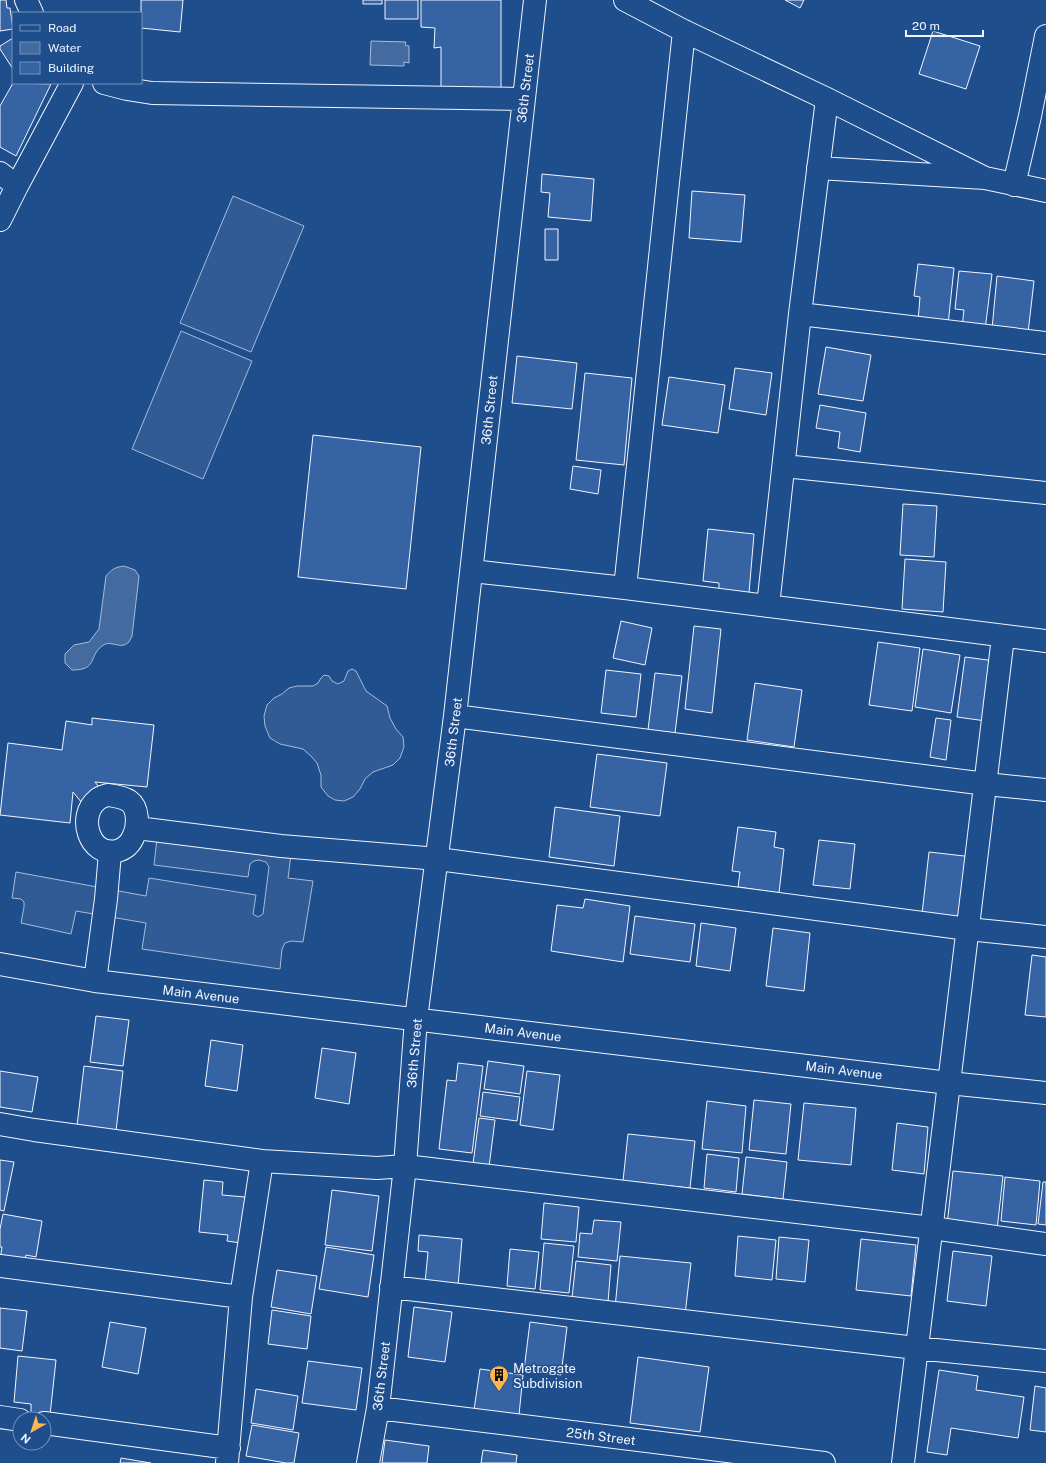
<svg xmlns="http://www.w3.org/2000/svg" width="1046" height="1463" viewBox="0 0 1046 1463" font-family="'Public Sans',sans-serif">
<rect width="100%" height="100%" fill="#1f4e8c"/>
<!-- built -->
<path fill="#305b95" stroke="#a8bbd7" d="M233,196L304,226L251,352L180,323Z
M181,331L252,361L203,479L132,449Z
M352,669L356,671L366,691L387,706L390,718L396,729L403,737L404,747L400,758L393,765L373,772L365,779L360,789L353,797L344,801L335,800L328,796L321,787V775L317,763L311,756L303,749L280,744L270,738L265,726L264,716L267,705L274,698L282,694L289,688L297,686H313L318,683L321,678L324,675L329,676L332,681L338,684L344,681L348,671Z
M159,821L293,839L288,878L313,881L303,942L291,941L285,943L282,949L280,969L142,949L146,923L76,911L71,934L21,923L24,907V902L21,899L12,898L16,872L146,896L149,878L256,895L253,914L258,917L263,914L269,867L266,862L259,860L254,861L250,864L248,877L154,865Z"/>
<!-- water -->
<path fill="#446ba0" stroke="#a8bbd7" d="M371,41L406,42L405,45L409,46V63L404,62V66L370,65Z
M124,566L135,570L139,576L132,636L129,642C128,643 126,644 124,645C117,647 109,640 102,646C88,657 98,670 72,670L65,663V654L74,645L89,642L99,629L106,576C111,570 115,567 124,566Z"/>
<!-- building -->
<path fill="#3563a3" stroke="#f2f6ff" d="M0,0H6L7,8H10L13,29L0,31Z
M141,0H183L180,32L141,28Z
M363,0H382V4H363Z
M385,0H418V19H385Z
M421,0H501V88H441V47L434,48L435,28L421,27Z
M785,0H804L800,8Z
M933,31L980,46L966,89L919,74Z
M13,38V69L0,49V46Z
M13,83L51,84L16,156L0,147V106Z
M542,174L594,179L591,221L548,217L550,193L541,192Z
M692,191L745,195L741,242L689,238Z
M545,229H558V260H545Z
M918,264L954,268L948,325L918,321L920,297L914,296Z
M959,271L992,274L985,330L962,327L964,310L955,309Z
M997,276L1034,281L1028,333L992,329Z
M826,347L871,355L863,401L818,394Z
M517,356L577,363L572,409L512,403Z
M735,368L772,373L766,415L729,409Z
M585,373L632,378L624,465L576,460Z
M669,377L725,385L718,433L662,425Z
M820,405L866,413L860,452L838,448L840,432L816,428Z
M313,435L421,447L406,589L298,577Z
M573,466L601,470L598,494L570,489Z
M903,504L937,506L934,557L900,555Z
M708,529L754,534L749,593L719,590V583L703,581Z
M905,559L946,562L943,612L902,609Z
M621,621L652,628L645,665L613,658Z
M694,626L721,629L712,713L685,709Z
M878,642L920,648L912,711L869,705Z
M923,649L960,655L951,713L915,707Z
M965,657L995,661L986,721L957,717Z
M606,670L641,674L636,717L601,713Z
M655,673L682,676L675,733L648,730Z
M755,683L802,690L794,747L747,740Z
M92,718L154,725L147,787L95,782L102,791L82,803L73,792L70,823L0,815L8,743L62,750L66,721L92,725Z
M936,718L951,720L946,760L930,757Z
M597,754L667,763L660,816L590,807Z
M555,807L620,816L614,866L549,857Z
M738,827L776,832L774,847L784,849L779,893L738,887L740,872L732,871Z
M819,840L855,844L850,889L813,885Z
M929,852L973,857L967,919L922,914Z
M585,899L630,906L623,962L551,951L557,905L583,908Z
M635,916L695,924L690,962L630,954Z
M701,923L736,928L730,971L696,966Z
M773,928L810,933L804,991L766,986Z
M1032,955L1046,957V1017L1025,1015Z
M96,1016L129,1020L123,1066L90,1062Z
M211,1040L243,1045L237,1091L205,1086Z
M322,1048L356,1053L349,1104L315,1098Z
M488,1061L524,1066L520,1094L484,1089Z
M458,1063L483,1066L472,1153L439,1149L447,1080L456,1081Z
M84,1066L123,1071L116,1131L77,1126Z
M0,1071L38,1077L32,1112L0,1107Z
M527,1071L560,1075L553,1130L520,1125Z
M483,1092L520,1097L517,1121L480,1116Z
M754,1100L791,1104L786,1154L749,1150Z
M707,1101L746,1106L742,1153L702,1149Z
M804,1103L856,1108L851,1165L798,1160Z
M479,1118L495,1120L489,1167L473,1164Z
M897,1123L928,1127L924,1174L892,1170Z
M628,1134L695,1141L690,1188L623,1181Z
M707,1154L739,1158L736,1192L704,1188Z
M746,1157L787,1162L783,1199L742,1194Z
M0,1160L14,1162L4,1211L0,1210Z
M953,1171L1003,1176L997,1230L947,1225Z
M1005,1177L1040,1181L1036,1225L1001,1221Z
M204,1180L223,1182L222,1195L245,1197L241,1243L227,1241L228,1235L199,1232Z
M1043,1182H1046V1225L1038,1224Z
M332,1190L379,1196L372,1251L325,1245Z
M544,1203L579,1207L576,1242L541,1239Z
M3,1214L42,1221L36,1257L26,1255L24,1264L0,1260L2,1247H0V1229Z
M594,1220L621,1222L617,1261L578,1257L580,1233L592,1234Z
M419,1235L462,1239L458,1286L425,1283L428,1252L418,1251Z
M738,1236L776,1240L772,1280L735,1276Z
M779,1237L809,1240L805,1282L776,1279Z
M861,1239L916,1245L911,1296L856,1290Z
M544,1243L574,1246L569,1293L540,1290Z
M326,1247L374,1255L368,1297L319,1289Z
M510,1249L539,1252L535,1289L507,1286Z
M953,1251L992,1256L986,1306L947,1301Z
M620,1256L691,1263L685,1315L615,1308Z
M576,1261L611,1265L608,1302L572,1298Z
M277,1270L317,1276L311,1314L271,1307Z
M414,1307L452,1312L445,1362L408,1357Z
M0,1308L27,1311L22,1351L0,1348Z
M272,1310L311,1316L307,1349L268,1344Z
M110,1322L146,1328L138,1374L102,1367Z
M530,1322L567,1327L561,1375L524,1370Z
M18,1356L56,1360L50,1415L31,1413V1404L14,1402Z
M638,1357L709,1367L700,1432L630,1423Z
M308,1361L362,1368L356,1410L302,1403Z
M480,1369L523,1375L519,1415L474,1410Z
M939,1370L978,1376L976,1390L1024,1397L1018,1438L951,1428L947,1455L927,1452Z
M1035,1386L1046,1388V1432L1030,1430Z
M256,1389L298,1396L293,1430L251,1423Z
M252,1425L299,1433L294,1463H286L246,1456Z
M385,1440L429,1446L427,1463H382Z
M483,1450L517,1455L516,1463H481Z
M121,1458L151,1463H120Z"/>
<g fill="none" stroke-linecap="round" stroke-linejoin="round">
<defs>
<path id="minor" d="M26,0L32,13
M625,0L684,31L827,99L985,178
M104,83L127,89L152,93L523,99
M818,168L985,178L1046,191
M0,173L17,186
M1014,185L1030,116L1046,36
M0,220L17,186L72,83
M800,314L1046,343
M784,466L1046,493
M472,571L625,588L1046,641
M625,588L684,31
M768,606L800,314L827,99
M455,716L986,784L1046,790
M108,795C115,796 123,797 129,801C139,808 138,826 134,835C131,843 125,849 117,851C89,857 77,816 97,800C100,797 105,796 108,795Z
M137,828L281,846L438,859L968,929L1046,937
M0,964L95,981L949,1083L1046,1093
M95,981L106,899L110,853
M0,1124L34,1130L262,1161L377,1168L405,1166L932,1228L1046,1244
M0,1266L241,1297
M391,1287L916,1348L1046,1361
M378,1408L824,1463
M0,1417L20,1420
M44,1423L229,1448
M227,1463L241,1297L262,1161
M368,1463L378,1408L405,1166L416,1019L455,716L535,0
M903,1463L1003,637"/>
</defs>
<!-- minor casing -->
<use href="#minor" stroke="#f2f6ff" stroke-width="24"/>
<!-- minor -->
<use href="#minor" stroke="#1f4e8c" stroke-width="22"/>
</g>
<!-- icons -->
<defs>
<symbol id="building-pin" viewBox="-11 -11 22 30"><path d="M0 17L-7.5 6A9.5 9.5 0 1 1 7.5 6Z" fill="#ffb74d" stroke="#1f4e8c"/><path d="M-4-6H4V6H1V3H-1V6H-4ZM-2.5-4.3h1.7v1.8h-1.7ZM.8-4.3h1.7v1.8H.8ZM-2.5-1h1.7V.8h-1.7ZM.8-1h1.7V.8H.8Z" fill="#111"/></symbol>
</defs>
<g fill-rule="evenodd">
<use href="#building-pin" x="488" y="1364" width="22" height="30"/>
</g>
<g text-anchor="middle" stroke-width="3" stroke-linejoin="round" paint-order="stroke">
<!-- street labels -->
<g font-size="13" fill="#f2f6ff" stroke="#1f4e8c">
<text transform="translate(525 88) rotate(-83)" y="5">36th Street</text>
<text transform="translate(489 410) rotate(-84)" y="5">36th Street</text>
<text transform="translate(453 732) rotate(-83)" y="5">36th Street</text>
<text transform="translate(201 994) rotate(7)" y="5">Main Avenue</text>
<text transform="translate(523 1032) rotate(7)" y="5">Main Avenue</text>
<text transform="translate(414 1053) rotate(-85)" y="5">36th Street</text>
<text transform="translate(844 1070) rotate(7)" y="5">Main Avenue</text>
<text transform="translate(381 1376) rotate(-83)" y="5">36th Street</text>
<text transform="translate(601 1436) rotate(7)" y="5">25th Street</text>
</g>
<!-- poi labels -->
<g font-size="13" fill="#f2f6ff" stroke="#1f4e8c" text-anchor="start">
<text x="513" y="1373">Metrogate<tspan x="513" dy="15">Subdivision</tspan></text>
</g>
</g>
<!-- legend -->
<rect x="12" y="12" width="130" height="72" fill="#1f4e8c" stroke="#7391ba"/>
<rect x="20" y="25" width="20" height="6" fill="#1f4e8c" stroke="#7391ba"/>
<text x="48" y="32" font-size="12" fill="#f2f6ff">Road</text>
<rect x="20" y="42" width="20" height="12" fill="#446ba0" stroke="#7391ba"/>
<text x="48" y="52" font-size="12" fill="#f2f6ff">Water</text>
<rect x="20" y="62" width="20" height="12" fill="#3563a3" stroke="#7391ba"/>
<text x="48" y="72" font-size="12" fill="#f2f6ff">Building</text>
<!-- north arrow -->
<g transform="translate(32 1431) rotate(219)"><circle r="19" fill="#1f4e8c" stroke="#7391ba"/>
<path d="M0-3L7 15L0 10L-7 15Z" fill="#ffb74d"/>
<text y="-6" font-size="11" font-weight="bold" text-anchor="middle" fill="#f2f6ff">N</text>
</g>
<!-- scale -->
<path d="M906 30v6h77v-6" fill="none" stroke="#f2f6ff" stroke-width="2"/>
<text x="912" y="30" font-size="12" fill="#f2f6ff" stroke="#1f4e8c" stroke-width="3" paint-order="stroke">20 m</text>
</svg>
